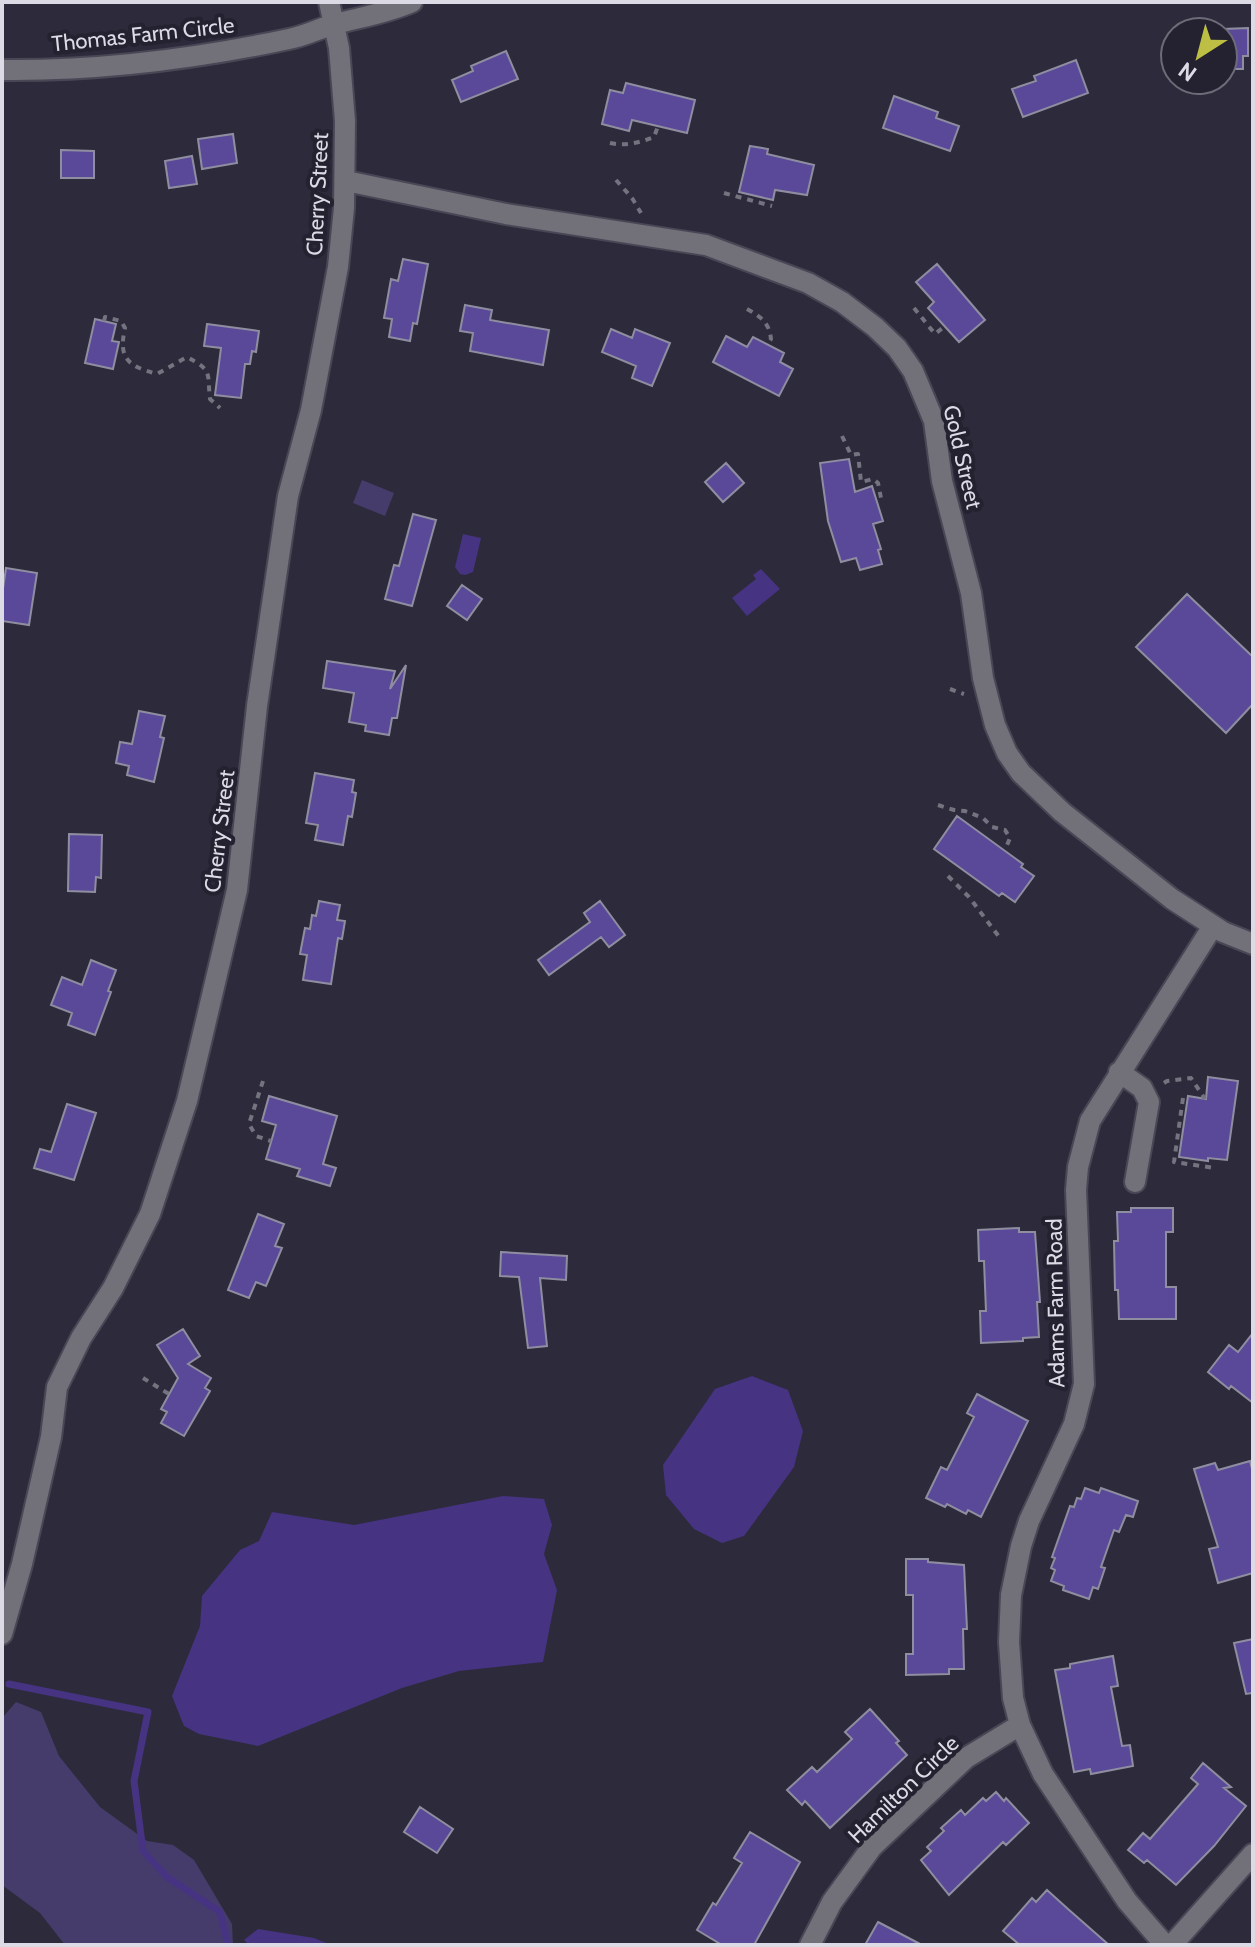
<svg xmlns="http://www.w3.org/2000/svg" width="1255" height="1947" viewBox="0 0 1255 1947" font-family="Cabin,sans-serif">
<rect width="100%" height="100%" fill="#2d2b3b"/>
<!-- green -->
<path fill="#453c6b" d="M362,480L394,493L385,516L353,503Z
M16,1702L41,1712L59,1756L100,1807L147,1841L173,1845L194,1860L232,1924L233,1945H65L40,1913L2,1885V1718Z"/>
<!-- water -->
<path fill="#463381" d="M463,534L481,538L473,572L465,575L460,574L455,567Z
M761,569L780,589L747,616L732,598L756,579L753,575Z
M752,1376L788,1390L803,1431L794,1467L744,1536L722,1543L694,1529L666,1495L663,1465L715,1389Z
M503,1496L544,1499L552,1525L544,1554L557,1590L543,1662L459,1671L402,1688L258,1746L199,1734L184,1726L172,1696L200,1626L202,1596L240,1550L259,1541L272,1512L354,1525Z
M258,1929L314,1938L331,1945H249L244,1940Z"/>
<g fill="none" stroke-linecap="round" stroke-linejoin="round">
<!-- stream -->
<path stroke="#463381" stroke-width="7" d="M9,1684L148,1712L134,1781L143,1851L167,1877L220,1912L228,1945"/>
</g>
<!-- building -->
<path fill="#5a4998" stroke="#8f8da0" stroke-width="2" d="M1248,28V56H1243V69H1223V29Z
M506,51L518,79L461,102L452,80L473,71L471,66Z
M1076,60L1088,93L1023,117L1012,89L1036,81L1034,76Z
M626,83L695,100L687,133L632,120L629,131L602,124L610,90L623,93Z
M894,96L938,112L936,118L959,126L950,151L883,128Z
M233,134L237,163L202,169L198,139Z
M750,146L768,149L767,154L814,165L807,195L775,190L773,200L739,192Z
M61,150L94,151V178H61Z
M192,156L197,184L169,188L165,161Z
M403,259L428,264L417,324L413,323L410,341L389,337L392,319L384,318L391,279L398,281Z
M937,264L985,320L959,342L928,308L934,302L916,282Z
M465,305L492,310L490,320L549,330L543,365L470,351L473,333L460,331Z
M95,319L116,324L112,341L119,342L113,369L85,363Z
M207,324L259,331L256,352L252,351L250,364H245L241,398L215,395L221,348L204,346Z
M611,329L632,338L635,329L670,343L652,386L632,378L636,366L602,352Z
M726,336L747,347L753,337L784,353L780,362L793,369L779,396L713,362Z
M849,459L855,492L872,486L883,521L873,524L881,549L878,550L882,564L860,570L856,558L841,562L828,521L820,463Z
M726,463L744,483L723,502L705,482Z
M413,514L436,520L412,606L385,599L394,565L399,566Z
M6,568L37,573L29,625L2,621V595Z
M462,585L482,599L467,620L447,606Z
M1187,594L1253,657V704L1226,733L1136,647Z
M327,661L395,671L390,689L406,665L397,718H392L389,735L365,731L366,725L349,722L354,693L323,688Z
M139,711L165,716L160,737L164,738L154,782L127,775L129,766L116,763L120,742L132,744Z
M315,773L354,780L352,792L356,793L352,817L348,816L343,845L315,840L318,825L306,823Z
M957,816L1023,864L1021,867L1034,876L1015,902L1002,893L999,896L934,849Z
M69,834L102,835L101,878L96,877L95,892L68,891Z
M319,901L340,905L337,920L345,921L342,939L338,938L331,984L303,980L307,955L300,954L305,928L310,929L312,915L316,916Z
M600,901L625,935L609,947L601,937L549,975L538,960L590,922L584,913Z
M91,960L116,970L108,991L111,992L95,1035L68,1025L72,1013L51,1005L62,977L82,985Z
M1208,1077L1238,1081L1227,1160L1208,1158V1161L1179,1157L1188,1096L1206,1099Z
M269,1096L337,1116L323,1164L336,1168L330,1186L297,1176L300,1169L266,1159L276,1125L262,1121Z
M67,1104L96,1113L74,1180L34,1168L40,1149L51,1152Z
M1131,1208H1173V1232H1166V1287H1176V1319H1119L1118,1290H1115L1114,1241H1118L1117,1212H1131Z
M258,1214L284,1224L275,1246L282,1248L266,1286L256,1282L249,1298L228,1290Z
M1019,1228V1232H1035L1040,1302H1037L1039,1337L1023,1338V1341L981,1343L980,1311H986L984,1261H979L978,1230Z
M501,1252L567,1256L566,1280L540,1278L547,1346L528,1348L519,1277L500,1276Z
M183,1329L200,1356L188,1364L211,1378L205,1388L210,1391L184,1436L161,1423L167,1412L161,1409L178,1378L157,1345Z
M1253,1333V1403L1231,1386L1229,1389L1208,1372L1229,1345L1238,1352Z
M977,1394L1028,1421L981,1517L968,1510L966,1514L947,1504L945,1507L926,1498L941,1467L947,1470L974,1417L967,1413Z
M1250,1461L1253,1473V1573L1218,1583L1209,1549L1218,1547L1194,1469L1215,1463L1218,1470Z
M1085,1488L1099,1493L1101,1488L1138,1501L1133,1517L1126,1515L1119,1532L1114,1530L1101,1567L1105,1568L1098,1589L1093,1587L1089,1599L1063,1590L1064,1586L1051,1581L1055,1570L1051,1568L1055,1558L1052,1557L1070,1506L1074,1507L1077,1498L1081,1499Z
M906,1559H928V1562L964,1565L967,1629H963L964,1669H949V1674L906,1675V1654H913V1595H906Z
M1253,1639V1693L1246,1694L1234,1643Z
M1113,1656L1118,1686L1111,1687L1122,1746L1130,1745L1133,1766L1091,1774L1090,1769L1074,1772L1055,1670L1070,1668V1664Z
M870,1709L899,1741L896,1743L907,1755L830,1828L805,1801L802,1805L787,1790L812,1767L817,1772L852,1739L845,1732Z
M1203,1763L1231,1787L1224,1788L1246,1806L1214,1846L1176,1885L1147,1860L1144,1863L1128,1850L1143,1833L1150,1839L1198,1784L1191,1778Z
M996,1792L1004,1801L1006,1798L1029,1823L1006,1845L1003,1842L949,1895L921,1860L931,1851L927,1847L944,1831L941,1828L961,1810L965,1815L983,1798L986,1801Z
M420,1807L453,1829L437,1853L404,1832Z
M750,1832L800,1862L754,1945H722L697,1930L713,1903L716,1905L742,1863L734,1858Z
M1047,1890L1068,1909L1109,1945H1020L1003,1931L1032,1898L1036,1902Z
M878,1922L922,1945H865Z"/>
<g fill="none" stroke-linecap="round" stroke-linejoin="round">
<defs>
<path id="minor" d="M2,70C98,71 195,59 289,39C305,36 320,28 335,24C362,17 387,13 412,2
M346,181L506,214L706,245L808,283L842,302L875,327L897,348L913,371L934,421L942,481L971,593L983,678L995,725L1007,753L1021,773L1062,812L1172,899L1223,932L1253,944
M1119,1072L1142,1088L1149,1102L1135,1182
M2,1634L22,1564L51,1437L57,1387L81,1338L113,1288L150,1214L187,1101L237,890L257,706L288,496L311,410L338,267L344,208L345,121L339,48L329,2
M810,1945L832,1902L872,1847L966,1758L1020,1725
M1165,1945L1127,1901L1043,1774L1020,1725L1013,1698L1009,1642L1011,1595L1021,1546L1029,1521L1074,1424L1084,1384L1076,1190L1078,1167L1090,1121L1213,926
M1172,1945L1253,1854"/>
</defs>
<!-- minor casing -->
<use href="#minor" stroke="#494756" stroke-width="24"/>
<!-- path -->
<path stroke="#747380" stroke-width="4" stroke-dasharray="6 6" stroke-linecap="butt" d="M610,143C625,146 639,143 654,137L658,126
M616,180L632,198L641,213
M724,193L772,206
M914,308L935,334L945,326
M747,309C761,317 769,322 771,339L768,344
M104,321L105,317L121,321L125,328C118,359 128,366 157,374L187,357C213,371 207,372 210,399L220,408
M842,436L851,455L858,454L861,482L873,479L878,483L881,498
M950,689L964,694
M938,805L954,810L965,811L983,818L992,827L1005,830L1010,838L1005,850
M948,876L969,897L1000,938
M263,1081L249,1124L256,1136L271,1141
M1164,1083L1167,1081L1191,1078L1205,1099
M1183,1098L1174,1162L1215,1168
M143,1378L169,1394"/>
<!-- minor -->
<use href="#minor" stroke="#727179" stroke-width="20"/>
</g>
<g text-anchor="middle" stroke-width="8" stroke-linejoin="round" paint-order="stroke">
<!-- street labels -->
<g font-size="22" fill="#dcdbe5" stroke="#242130">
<text transform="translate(143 34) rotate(-6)" y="8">Thomas Farm Circle</text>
<text transform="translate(317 194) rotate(-87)" y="8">Cherry Street</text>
<text transform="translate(963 457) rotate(77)" y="8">Gold Street</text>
<text transform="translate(219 831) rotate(-83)" y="8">Cherry Street</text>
<text transform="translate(1055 1303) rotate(-91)" y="8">Adams Farm Road</text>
<text transform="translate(903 1789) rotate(-44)" y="8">Hamilton Circle</text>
</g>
</g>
<!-- border -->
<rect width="1255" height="1947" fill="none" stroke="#dcdbe5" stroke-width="8"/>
<!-- north arrow -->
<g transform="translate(1199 56) rotate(216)"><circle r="38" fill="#242130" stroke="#6e6b78" stroke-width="2"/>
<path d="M0-6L14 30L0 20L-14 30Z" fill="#bcbf43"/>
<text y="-12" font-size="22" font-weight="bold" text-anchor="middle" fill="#dcdbe5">N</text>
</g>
</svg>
